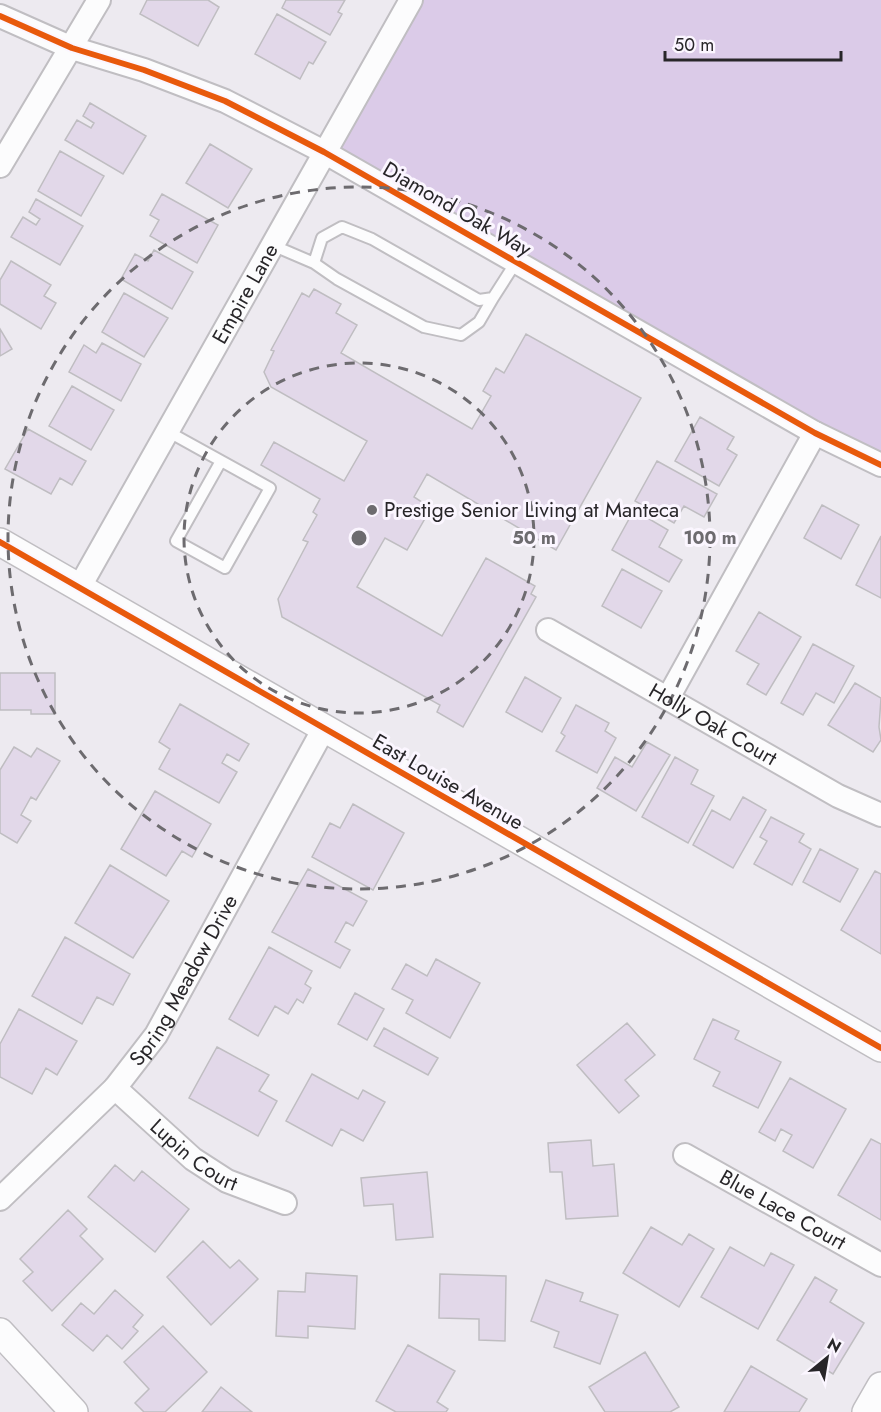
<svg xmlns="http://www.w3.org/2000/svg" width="881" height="1412" viewBox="0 0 881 1412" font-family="Jost,sans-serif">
<rect width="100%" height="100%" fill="#edeaf0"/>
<!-- park -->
<path fill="#dbcbe8" d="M411,0H881V465L324,152Z"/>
<!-- building -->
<path fill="#e2d8e9" stroke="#bfbdc1" stroke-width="1.5" d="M147,0H208L219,7L198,46L140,14Z
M286,0H345L338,12L342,14L330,35L282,8Z
M277,14L326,42L313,64L309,62L300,79L255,54Z
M90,103L146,136L123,174L65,140L77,120L91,128L94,123L83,116Z
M210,144L252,169L228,208L186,183Z
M60,151L104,176L81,216L38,191Z
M162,194L218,225L197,263L150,236L159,220L150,215Z
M36,199L83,226L60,265L11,237L23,217L36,225L40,219L29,212Z
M154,250L193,272L172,309L121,279L135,254L148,261Z
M11,261L51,285L44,296L56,303L41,329L0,304V280Z
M314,289L341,304L336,313L357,325L341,353L472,429L491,396L483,391L496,368L504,373L526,334L641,398L556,550L427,474L414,497L431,508L407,550L385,538L357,587L442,636L486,558L535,586L531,594L536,597L463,727L437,712L440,705L282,617L278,599L308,542L303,540L317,515L313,512L320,499L261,465L274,442L344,481L367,441L271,387L264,372L274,351L271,350L302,293L309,297Z
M124,293L168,318L144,357L102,332Z
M0,329L12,349L0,356Z
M102,343L141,364L121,401L69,372L84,345L96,353Z
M72,386L114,410L91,450L49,426Z
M700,417L734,437L727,449L737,455L719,486L675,461Z
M28,429L86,461L72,485L60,478L51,494L5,469Z
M657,461L717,494L704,517L684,506L674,523L635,501Z
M822,505L859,525L841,559L804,538Z
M634,510L668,530L659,547L682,560L669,582L612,550Z
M881,536V598L856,585Z
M622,569L662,591L641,628L602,606Z
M759,612L801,637L766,695L747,684L759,664L736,651Z
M813,644L854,666L834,703L816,693L803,715L781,703Z
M0,673H55V714H31V710H0Z
M525,677L561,698L542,732L506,712Z
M855,683L881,698L879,727L881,740L873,752L828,725Z
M180,704L249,744L239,761L227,754L222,763L237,772L219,803L159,769L170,749L159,742Z
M576,705L609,723L605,731L616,738L597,773L556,751L565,736L561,733Z
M647,742L670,755L636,811L597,788L615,757L632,767Z
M14,747L31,757L37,748L60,761L36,800L31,797L21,815L31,821L17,843L0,833V770Z
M675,757L698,770L691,784L714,796L688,843L642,817Z
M155,791L211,824L192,857L182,851L166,876L121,849Z
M743,797L766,810L733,868L693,845L712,810L730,820Z
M353,804L404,833L373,890L312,857L330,823L340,828Z
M771,817L804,834L799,842L811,849L792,885L754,864L767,841L760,837Z
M820,849L858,869L840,902L803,882Z
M110,865L169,901L133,958L75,923Z
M308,869L367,901L353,926L346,922L335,942L350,950L340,968L272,932Z
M875,871L881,874V954L841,930Z
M65,937L130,974L113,1005L97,997L82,1024L32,996Z
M269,947L312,971L305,984L311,988L303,1003L297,999L288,1014L275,1006L258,1036L229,1019Z
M436,959L480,983L450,1038L406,1013L413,1000L392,989L406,964L427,976Z
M355,993L384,1009L367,1040L338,1024Z
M19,1009L77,1041L57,1075L46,1068L32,1094L0,1077V1044Z
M713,1019L739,1031L735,1039L781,1062L758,1108L713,1086L720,1072L694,1059Z
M627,1023L655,1055L625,1080L639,1096L619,1113L577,1065Z
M384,1028L438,1058L428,1075L374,1046Z
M217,1047L269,1075L259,1091L277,1101L258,1136L189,1098Z
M312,1074L358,1099L363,1090L385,1102L363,1141L341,1129L332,1146L286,1121Z
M790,1078L846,1109L813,1168L783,1151L792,1135L781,1129L775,1141L759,1132Z
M871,1139L881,1144V1220L838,1195Z
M591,1140L593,1166L614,1164L618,1216L566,1219L562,1172H550L548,1143Z
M115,1165L134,1181L142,1171L189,1209L155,1252L88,1197Z
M427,1172L433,1237L396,1240L393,1204L364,1206L361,1178Z
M68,1210L87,1229L80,1236L103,1259L52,1311L23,1281L33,1272L20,1259Z
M651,1227L682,1245L689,1234L714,1249L679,1307L623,1273Z
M203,1241L230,1268L239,1260L258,1279L211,1325L167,1277Z
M730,1247L764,1266L771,1253L794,1265L758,1329L701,1297Z
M306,1273L357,1276L355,1329L308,1326V1338L276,1336L278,1291L305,1292Z
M440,1274L506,1276L505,1341L479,1340V1319L439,1318Z
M815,1277L837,1290L830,1302L864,1323L833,1374L777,1340Z
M546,1280L583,1293L580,1301L618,1315L600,1364L554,1347L559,1332L531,1321Z
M115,1290L143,1315L133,1327L138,1331L122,1349L107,1335L93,1351L62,1325L81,1303L94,1314Z
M163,1326L207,1372L165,1412H144L135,1403L149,1389L124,1362Z
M408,1345L455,1371L437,1402L448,1409L446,1412H396L376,1401Z
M645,1352L679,1407L670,1412H605L589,1387Z
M751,1366L807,1399L799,1412H724Z
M221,1387L252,1412H202Z"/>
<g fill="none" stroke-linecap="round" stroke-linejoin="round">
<defs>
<path id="service" d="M272,245L314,263L337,279L424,327L461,335L479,322L493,298
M314,263L322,238L342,227L372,239L479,300L493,298L516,262
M167,431L270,488L225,568L176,541L221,461"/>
<g id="minor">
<path d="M0,16L72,48L144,70L225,101L324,152L815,433L881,465"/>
<path d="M0,166L99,0"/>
<path id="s1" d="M79,588L411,0"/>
<path id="s2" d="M548,630L838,796L881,815"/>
<path d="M668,698L815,433"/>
<path id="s3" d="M115,1088L193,1159L227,1181L285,1203"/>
<path id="s4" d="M685,1155L881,1265"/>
<path id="s5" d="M0,1199L115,1088L156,1035L323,730"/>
</g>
<path id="tertiary" d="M0,542L881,1048
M0,1332L74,1412
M866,1412L881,1386"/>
</defs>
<!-- service casing -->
<use href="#service" stroke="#c0bec2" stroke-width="14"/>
<!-- minor casing -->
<use href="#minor" stroke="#c0bec2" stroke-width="26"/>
<!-- tertiary casing -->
<use href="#tertiary" stroke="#c0bec2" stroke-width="30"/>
<!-- service -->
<use href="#service" stroke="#fcfcfd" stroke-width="10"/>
<!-- minor -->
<use href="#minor" stroke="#fcfcfd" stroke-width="22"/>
<!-- tertiary -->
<use href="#tertiary" stroke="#fcfcfd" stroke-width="27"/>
<defs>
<path id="cycleway" d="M0,16L72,48L144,70L225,101L324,152L815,433L881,465
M0,542L881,1048"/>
</defs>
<!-- cycleway casing -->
<use href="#cycleway" stroke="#fbf6ff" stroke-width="10"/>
<!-- cycleway -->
<use href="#cycleway" stroke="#e8590c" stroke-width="6"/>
</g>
<!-- distance rings -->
<g fill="none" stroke="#6d6b6f" stroke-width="3" stroke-dasharray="10 8">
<circle cx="359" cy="538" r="175"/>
<circle cx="359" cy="538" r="351"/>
</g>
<!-- markers -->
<circle fill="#6d6b6f" stroke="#fbf6ff" stroke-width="2" cx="372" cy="510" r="6"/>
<g text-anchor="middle" stroke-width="6" stroke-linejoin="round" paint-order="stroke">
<!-- street labels -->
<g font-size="21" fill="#282629" stroke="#fbf6ff">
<text transform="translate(457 209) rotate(30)" y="7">Diamond Oak Way</text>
<text dy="7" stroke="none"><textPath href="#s1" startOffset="338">Empire Lane</textPath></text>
<text dy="7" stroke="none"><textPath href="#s2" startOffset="190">Holly Oak Court</textPath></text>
<text transform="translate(448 782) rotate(30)" y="7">East Louise Avenue</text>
<text dy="7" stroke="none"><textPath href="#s5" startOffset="288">Spring Meadow Drive</textPath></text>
<text dy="7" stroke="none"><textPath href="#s3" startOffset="104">Lupin Court</textPath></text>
<text dy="7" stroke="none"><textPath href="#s4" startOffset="112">Blue Lace Court</textPath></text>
</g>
<!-- poi labels -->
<g font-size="21" fill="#282629" stroke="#fbf6ff" text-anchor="start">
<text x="384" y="517">Prestige Senior Living at Manteca</text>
</g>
</g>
<circle cx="359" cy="538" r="9" fill="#6d6b6f" stroke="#fbf6ff" stroke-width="3"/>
<g font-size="18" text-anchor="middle" font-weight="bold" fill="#6d6b6f" stroke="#fbf6ff" stroke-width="6" stroke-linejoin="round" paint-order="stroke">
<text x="534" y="544">50 m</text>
<text x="710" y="544">100 m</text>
</g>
<!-- north arrow -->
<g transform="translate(827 1358) rotate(30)" stroke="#fbf6ff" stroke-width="4.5" paint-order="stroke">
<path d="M0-4.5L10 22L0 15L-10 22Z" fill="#282629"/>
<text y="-9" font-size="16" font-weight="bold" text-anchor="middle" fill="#282629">N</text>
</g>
<!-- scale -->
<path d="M665 51v9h176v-9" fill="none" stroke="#282629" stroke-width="3"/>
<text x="674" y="51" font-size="18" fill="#282629" stroke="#fbf6ff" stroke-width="4.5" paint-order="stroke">50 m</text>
</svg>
